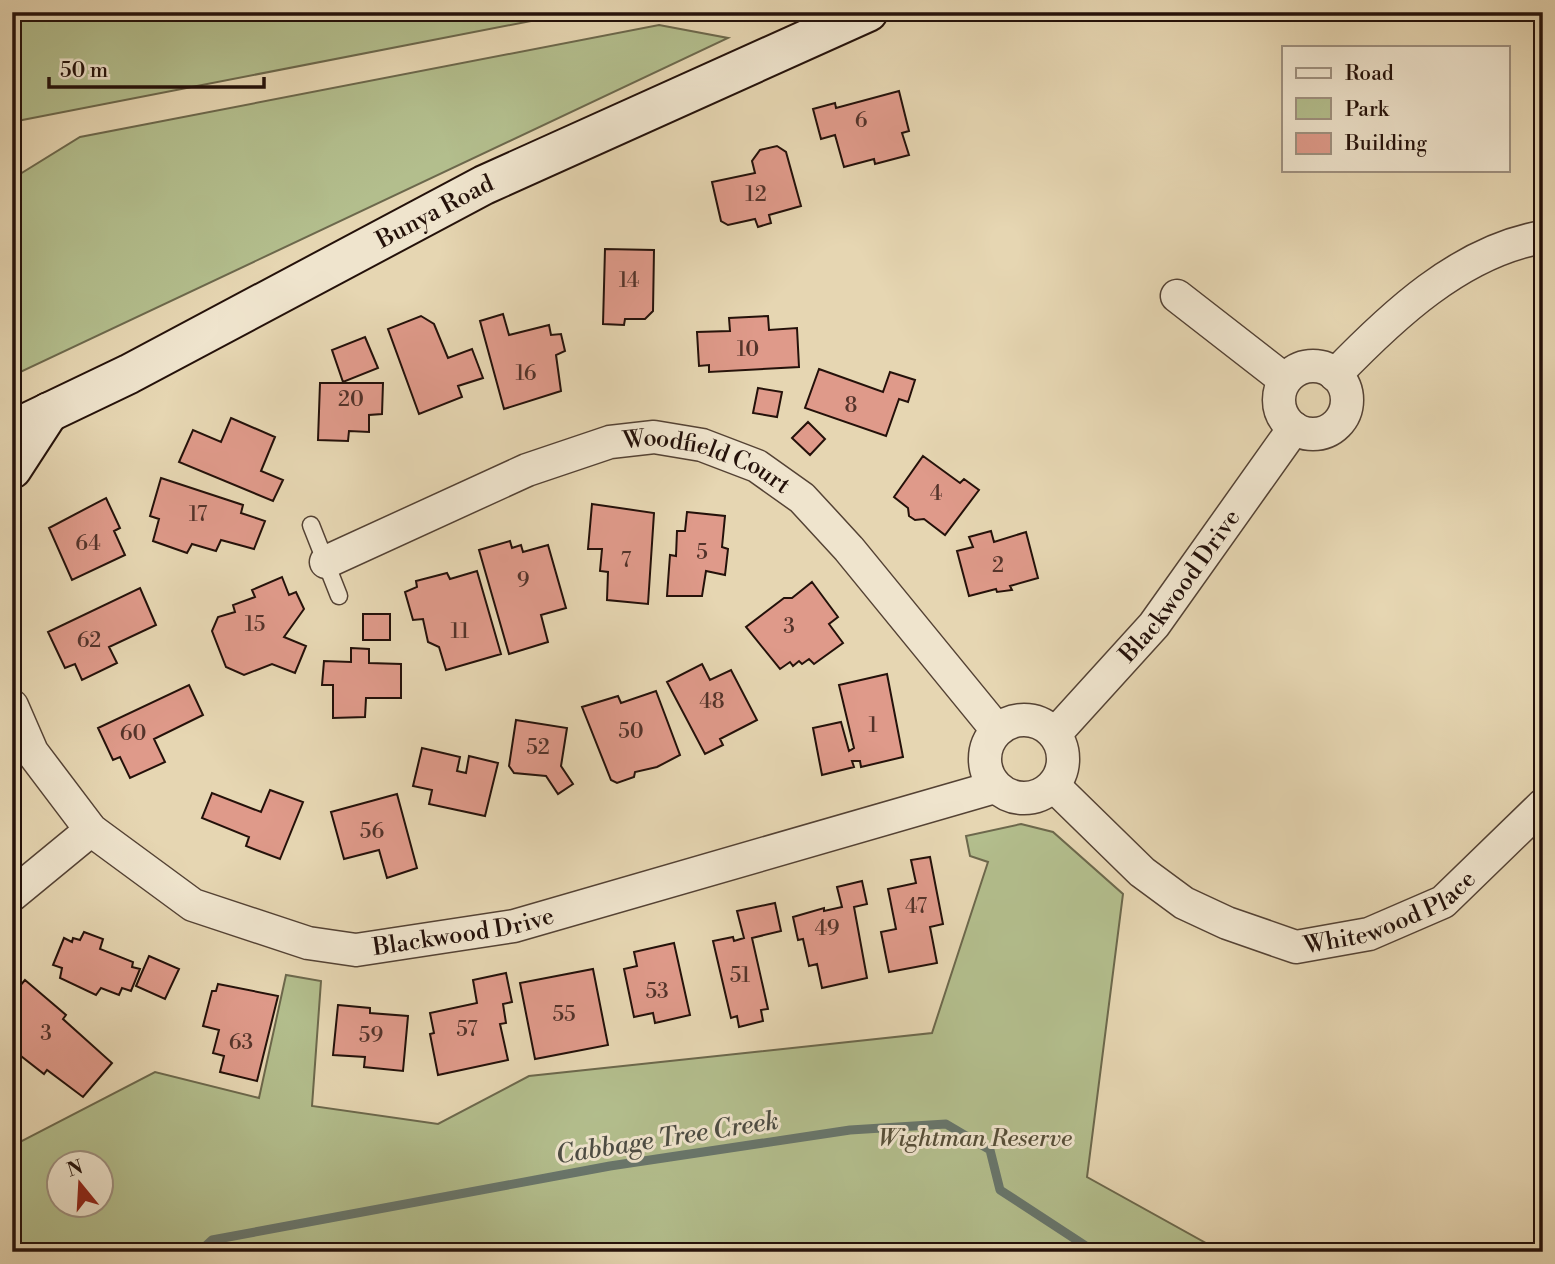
<svg xmlns="http://www.w3.org/2000/svg" width="1555" height="1264" viewBox="0 0 1555 1264" font-family="'Libre Bodoni',serif">
<rect width="100%" height="100%" fill="#e6d6b2"/>
<filter id="stains"><feTurbulence type="fractalNoise" baseFrequency=".00286" numOctaves="4"/><feColorMatrix values="0 0 0 0 .2 0 0 0 0 .09 0 0 0 0 .02 0 0 0 .5 -.17"/></filter>
<radialGradient id="worn" r=".72"><stop offset=".6" stop-color="#630" stop-opacity="0"/><stop offset="1" stop-color="#630" stop-opacity=".3"/></radialGradient>
<!-- green -->
<path fill="#b3be8d" stroke="#6c684c" stroke-width="2" fill-rule="evenodd" d="M12,12H577L12,122Z
M659,25L728,38L12,376V179L80,137Z
M1021,824L1053,832L1123,894L1087,1177L1222,1252H849L846,1247L827,1252H12V1146L155,1072L259,1098L286,975L321,981L312,1106L438,1124L529,1076L932,1033L988,862L970,856L966,836ZM60,1162H102V1204H60Z"/>
<g fill="none" stroke-linecap="round" stroke-linejoin="round">
<!-- stream -->
<path stroke="#68766c" stroke-width="9" d="M199,1252L212,1240L610,1166L850,1130L946,1124L990,1150L1000,1190L1095,1252"/>
</g>
<!-- building -->
<path fill="#df9a8a" stroke="#24110a" stroke-width="2" d="M899,91L909,131L902,133L909,155L875,164L874,159L844,167L835,135L821,139L813,109L835,103L836,108Z
M777,146L786,152L801,206L769,215L771,223L758,227L755,219L728,225L721,221L712,182L755,173L752,161L760,150Z
M605,249L654,250L653,311L645,319H625L624,325L603,324Z
M503,314L509,335L549,325L551,335L561,334L565,351L556,355L561,391L504,409L480,321Z
M421,316L434,324L448,358L472,349L483,378L458,386L462,397L419,414L388,329Z
M768,316L769,330L797,328L799,367L709,372V365L699,366L697,332L730,331L729,318Z
M365,337L378,368L343,382L332,350Z
M819,369L883,392L890,372L915,380L908,402L899,399L886,436L805,408Z
M320,383H383L382,414L369,415V432L349,431L348,441L318,440Z
M758,388L782,392L777,417L753,413Z
M231,418L275,437L261,471L283,480L273,501L179,462L193,430L221,442Z
M808,422L825,439L810,455L792,438Z
M923,456L960,483L964,479L979,490L945,535L924,519L915,520L909,516L908,508L894,497Z
M161,478L243,505L241,513L265,521L254,549L221,540L216,551L192,544L187,553L153,541L159,519L150,516Z
M106,498L120,528L114,531L125,555L72,580L49,528Z
M592,504L654,513L648,604L607,600L608,572L600,571L602,549H588Z
M687,512L725,516L722,547L728,549L725,575L706,571L702,596H667L670,555L676,556L677,531H685Z
M991,531L994,542L1026,532L1038,578L1010,586L1012,590L997,592L996,589L969,596L957,551L973,547L969,537Z
M510,541L512,548L521,545L523,552L548,545L566,608L541,615L548,642L509,654L479,550Z
M477,571L501,654L446,670L439,647L428,642L423,619L413,620L405,592L417,587L416,581L447,573L450,579Z
M282,577L289,595L296,592L304,609L284,637L306,646L295,673L272,664L244,675L226,667L212,631L218,617L235,612L233,605L255,597L252,590Z
M812,582L838,617L829,624L843,643L814,664L809,659L802,664L799,661L793,666L790,662L780,669L746,627L784,598H792Z
M140,588L156,625L109,647L117,663L82,680L75,664L65,668L48,632Z
M363,614H390V640H363Z
M351,648L369,649V663L401,664V698H366L365,717L333,718V685H322L324,661L351,662Z
M702,664L710,680L731,670L757,720L720,739L723,745L705,754L667,682Z
M887,674L903,757L861,767L860,761H852L854,767L822,775L813,728L841,722L849,751L854,748L839,685Z
M189,685L203,715L154,739L165,762L130,778L120,757L113,760L98,728Z
M656,691L680,755L657,767L635,772L634,777L617,783L611,780L582,707L618,696L621,703Z
M516,720L567,728L561,766L573,784L558,794L546,776L514,773L509,766Z
M422,748L460,757L457,771L466,773L469,756L498,763L485,816L429,804L432,790L413,786Z
M270,790L303,802L280,859L246,846L249,837L202,818L212,793L261,812Z
M397,794L417,868L387,878L379,850L344,859L331,812Z
M930,857L943,924L930,927L937,963L889,972L881,932L896,929L888,889L916,883L911,860Z
M862,881L867,904L854,907L867,978L822,988L817,964L809,966L803,939L798,940L793,917L824,908V911L842,907L837,887Z
M775,903L781,931L752,938L768,1009L761,1010L763,1021L739,1027L737,1016L731,1018L713,941L733,937L734,941L744,938L737,911Z
M84,932L103,939L100,949L133,962L132,967L140,969L131,991L122,988L119,995L101,988L96,995L60,978L62,968L53,965L64,938L72,942L73,938L80,940Z
M674,943L690,1015L655,1023L653,1013L634,1017L624,969L637,966L634,952Z
M149,956L179,969L165,999L136,986Z
M593,969L608,1045L535,1059L520,983Z
M506,973L512,1002L503,1004L506,1023L500,1024L508,1060L438,1075L430,1034L434,1033L430,1013L477,1003L473,980Z
M25,980L66,1015L63,1019L112,1063L83,1097L47,1070L44,1074L12,1049V995Z
M218,984L278,996L257,1081L220,1072L224,1056L213,1053L219,1030L203,1026L212,991H216Z
M338,1005L370,1008V1013L408,1016L403,1071L364,1067L365,1057L333,1055Z"/>
<g fill="none" stroke-linecap="round" stroke-linejoin="round">
<defs>
<path id="service" d="M311,525L339,596"/>
<g id="minor">
<path d="M1177,296L1285,380"/>
<circle cx="1313" cy="400" r="34"/>
<path d="M1335,375C1391,317 1460,251 1543,237"/>
<path id="s1" d="M326,562L527,470L610,442L654,437L702,445L757,466L802,498L849,549L997,730"/>
<path id="s2" d="M12,706L32,752L91,830L193,905L308,943L356,950L514,926L995,787"/>
<circle cx="1024" cy="759" r="39"/>
<path id="s3" d="M1055,734L1154,625L1294,428"/>
<path id="s4" d="M1054,786L1142,872L1184,903L1227,923L1296,947L1369,934L1443,902L1543,805"/>
<path d="M12,895L91,830"/>
</g>
<g id="secondary">
<path id="s5" d="M12,430L129,374L484,185L868,12"/>
<path d="M12,469L49,412"/>
</g>
</defs>
<!-- service casing -->
<use href="#service" stroke="#544234" stroke-width="19"/>
<!-- minor casing -->
<use href="#minor" stroke="#544234" stroke-width="35"/>
<!-- secondary casing -->
<use href="#secondary" stroke="#24110a" stroke-width="42"/>
<!-- service -->
<use href="#service" stroke="#efe4cd" stroke-width="16"/>
<!-- minor -->
<use href="#minor" stroke="#efe4cd" stroke-width="32"/>
<!-- secondary -->
<use href="#secondary" stroke="#efe4cd" stroke-width="38"/>
</g>
<g text-anchor="middle" stroke-width="6" stroke-linejoin="round" paint-order="stroke">
<!-- number labels -->
<g font-size="21" fill="#53332a">
<text x="861" y="127">6</text>
<text x="756" y="201">12</text>
<text x="629" y="287">14</text>
<text x="748" y="356">10</text>
<text x="526" y="380">16</text>
<text x="351" y="406">20</text>
<text x="851" y="412">8</text>
<text x="936" y="500">4</text>
<text x="198" y="521">17</text>
<text x="88" y="550">64</text>
<text x="702" y="559">5</text>
<text x="626" y="567">7</text>
<text x="998" y="572">2</text>
<text x="523" y="587">9</text>
<text x="255" y="631">15</text>
<text x="789" y="633">3</text>
<text x="460" y="638">11</text>
<text x="89" y="647">62</text>
<text x="712" y="708">48</text>
<text x="873" y="732">1</text>
<text x="631" y="738">50</text>
<text x="133" y="740">60</text>
<text x="538" y="754">52</text>
<text x="372" y="838">56</text>
<text x="916" y="913">47</text>
<text x="827" y="935">49</text>
<text x="740" y="982">51</text>
<text x="657" y="998">53</text>
<text x="564" y="1021">55</text>
<text x="467" y="1036">57</text>
<text x="46" y="1040">3</text>
<text x="371" y="1042">59</text>
<text x="241" y="1049">63</text>
</g>
<!-- street labels -->
<g font-size="24" fill="#24110a" stroke="#efe4cd">
<text dy="8" stroke="none"><textPath href="#s5" startOffset="476">Bunya Road</textPath></text>
<text dy="8" stroke="none"><textPath href="#s1" startOffset="410">Woodfield Court</textPath></text>
<text dy="8" stroke="none"><textPath href="#s3" startOffset="194">Blackwood Drive</textPath></text>
<text dy="8" stroke="none"><textPath href="#s4" startOffset="397">Whitewood Place</textPath></text>
<text dy="8" stroke="none"><textPath href="#s2" startOffset="553">Blackwood Drive</textPath></text>
</g>
<!-- park labels -->
<g font-size="24" font-style="italic" fill="#564e38" stroke="#efe4cd">
<text x="975" y="1146">Wightman Reserve</text>
</g>
<!-- water labels -->
<g font-size="26" font-style="italic" fill="#4c4c43" stroke="#efe4cd">
<text transform="translate(667 1137) rotate(-9)" y="9">Cabbage Tree Creek</text>
</g>
</g>
<!-- margin -->
<rect width="1555" height="1264" fill="none" stroke="#e6d6b2" stroke-width="42"/>
<rect x="14" y="14" width="1527" height="1236" fill="none" stroke="#24110a" stroke-width="3.5"/>
<rect x="21" y="21" width="1513" height="1222" fill="none" stroke="#24110a" stroke-width="2"/>
<!-- legend -->
<rect x="1282" y="46" width="228" height="126" fill="#efe4cd" stroke="#9e907f" stroke-width="2"/>
<rect x="1296" y="68" width="35" height="10" fill="#efe4cd" stroke="#9e907f" stroke-width="2"/>
<text x="1345" y="80" font-size="21" fill="#24110a">Road</text>
<rect x="1296" y="98" width="35" height="21" fill="#b3be8d" stroke="#9e907f" stroke-width="2"/>
<text x="1345" y="116" font-size="21" fill="#24110a">Park</text>
<rect x="1296" y="133" width="35" height="21" fill="#df9a8a" stroke="#9e907f" stroke-width="2"/>
<text x="1345" y="150" font-size="21" fill="#24110a">Building</text>
<!-- north arrow -->
<g transform="translate(80 1184) rotate(342)"><circle r="33" fill="#efe4cd" stroke="#9e907f" stroke-width="2"/>
<path d="M0-5L12 26L0 18L-12 26Z" fill="#8f2418"/>
<text y="-10" font-size="19" font-weight="bold" text-anchor="middle" fill="#24110a">N</text>
</g>
<!-- scale -->
<path d="M49 77v10h215v-10" fill="none" stroke="#24110a" stroke-width="3.5"/>
<text x="60" y="77" font-size="21" fill="#24110a" stroke="#efe4cd" stroke-width="5" paint-order="stroke">50 m</text>
<rect width="100%" height="100%" filter="url(#stains)"/>
<rect width="100%" height="100%" fill="url(#worn)"/>
</svg>
